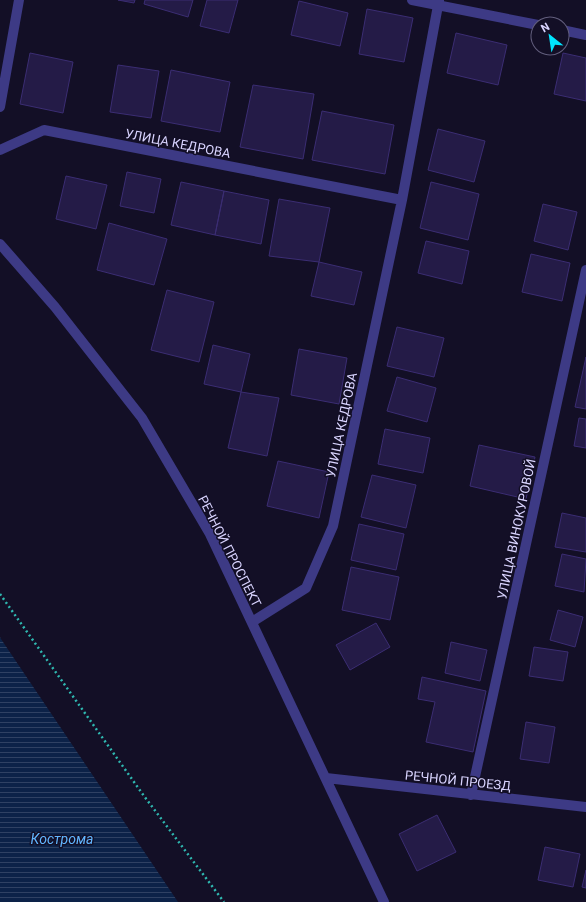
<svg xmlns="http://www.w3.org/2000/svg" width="586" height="902" viewBox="0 0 586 902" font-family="Roboto,sans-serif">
<defs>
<pattern id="water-rules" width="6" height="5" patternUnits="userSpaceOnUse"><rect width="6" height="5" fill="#0c2248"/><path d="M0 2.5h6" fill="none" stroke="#2f4163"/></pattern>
</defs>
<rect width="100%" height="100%" fill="#130f26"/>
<!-- water -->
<path fill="url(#water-rules)" d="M0,637L1,639L178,902H0Z"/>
<!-- building -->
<path fill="#241b47" stroke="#3b2d73" d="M118,0H135L134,3Z
M145,0H193L188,17L144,4Z
M207,0H238L229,33L200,26Z
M299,1L348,13L340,46L291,35Z
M367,9L413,18L404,62L359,54Z
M456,33L507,45L498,85L447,73Z
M30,53L73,62L63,113L20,104Z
M563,53L586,58V101L554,94Z
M118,65L159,71L151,118L110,112Z
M171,70L230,82L220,132L161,121Z
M253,85L314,94L303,159L240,147Z
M322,111L394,125L385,174L312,160Z
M438,129L485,141L474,182L428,170Z
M127,172L161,179L154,213L120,206Z
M66,176L107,185L96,229L56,219Z
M181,182L224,191L215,235L171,225Z
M431,182L479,194L468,240L420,228Z
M224,191L269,200L261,244L215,235Z
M279,199L330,208L319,262L269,256Z
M543,204L577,212L568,250L534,241Z
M109,223L167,239L154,285L97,270Z
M426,241L469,251L462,284L418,273Z
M531,254L570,263L562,301L522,292Z
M319,262L362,272L354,305L311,296Z
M167,290L214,302L199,362L151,350Z
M397,327L444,338L434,377L387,366Z
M213,345L250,354L241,392L204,384Z
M299,349L347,358L339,404L291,395Z
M586,357V409L575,407Z
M397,377L436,388L427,422L387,411Z
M241,392L279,398L267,456L228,448Z
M579,418L586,419V448L574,446Z
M385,429L430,438L423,473L378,464Z
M479,445L535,457L526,499L470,486Z
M278,461L329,472L319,518L267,506Z
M372,475L416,485L406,528L361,517Z
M562,513L586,518V552L555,547Z
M359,524L404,534L396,570L351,560Z
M562,554L586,559L584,592L555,586Z
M351,567L399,577L390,620L342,610Z
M558,610L583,617L575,647L550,640Z
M376,623L390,647L350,670L336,645Z
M451,642L487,650L480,681L445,673Z
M534,647L568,652L563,681L529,676Z
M422,677L486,691L473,752L426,742L435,702L418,699Z
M526,722L555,727L549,763L520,759Z
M437,815L456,852L417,871L399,834Z
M545,847L580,854L573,887L538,880Z
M586,870V888L582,887Z"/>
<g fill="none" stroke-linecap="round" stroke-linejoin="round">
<!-- path -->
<path stroke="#2fb8b0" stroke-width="2.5" stroke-dasharray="2 3" stroke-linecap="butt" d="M0,594L144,796L224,902"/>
<!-- minor -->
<path stroke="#3d3a85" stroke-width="10" d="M412,0L538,25
M562,30L586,35
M0,107L19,0
M0,150L44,130L402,200
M0,244L55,307L142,418L210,534L384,902
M252,622L306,588L333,526L402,200L439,0
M326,778L586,807
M471,795L586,270"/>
</g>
<g text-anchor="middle" stroke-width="3" stroke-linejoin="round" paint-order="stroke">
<!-- street labels -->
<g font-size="13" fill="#d9d4ff" stroke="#130f26">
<text transform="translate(178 143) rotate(11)" y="5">УЛИЦА КЕДРОВА</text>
<text transform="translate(341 425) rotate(-78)" y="5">УЛИЦА КЕДРОВА</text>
<text transform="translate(516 529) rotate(-78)" y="5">УЛИЦА ВИНОКУРОВОЙ</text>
<text transform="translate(230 551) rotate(63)" y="5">РЕЧНОЙ ПРОСПЕКТ</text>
<text transform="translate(458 780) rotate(6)" y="5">РЕЧНОЙ ПРОЕЗД</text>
</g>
<!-- water labels -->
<g font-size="14" font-style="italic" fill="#62b6ff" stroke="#130f26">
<text x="62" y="844">Кострома</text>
</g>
</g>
<!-- north arrow -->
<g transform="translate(550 36) rotate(330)"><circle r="19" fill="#130f26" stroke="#625e7d"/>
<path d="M0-3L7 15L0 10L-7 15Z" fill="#00e5ff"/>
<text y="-6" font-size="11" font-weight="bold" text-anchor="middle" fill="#d9d4ff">N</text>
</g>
</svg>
